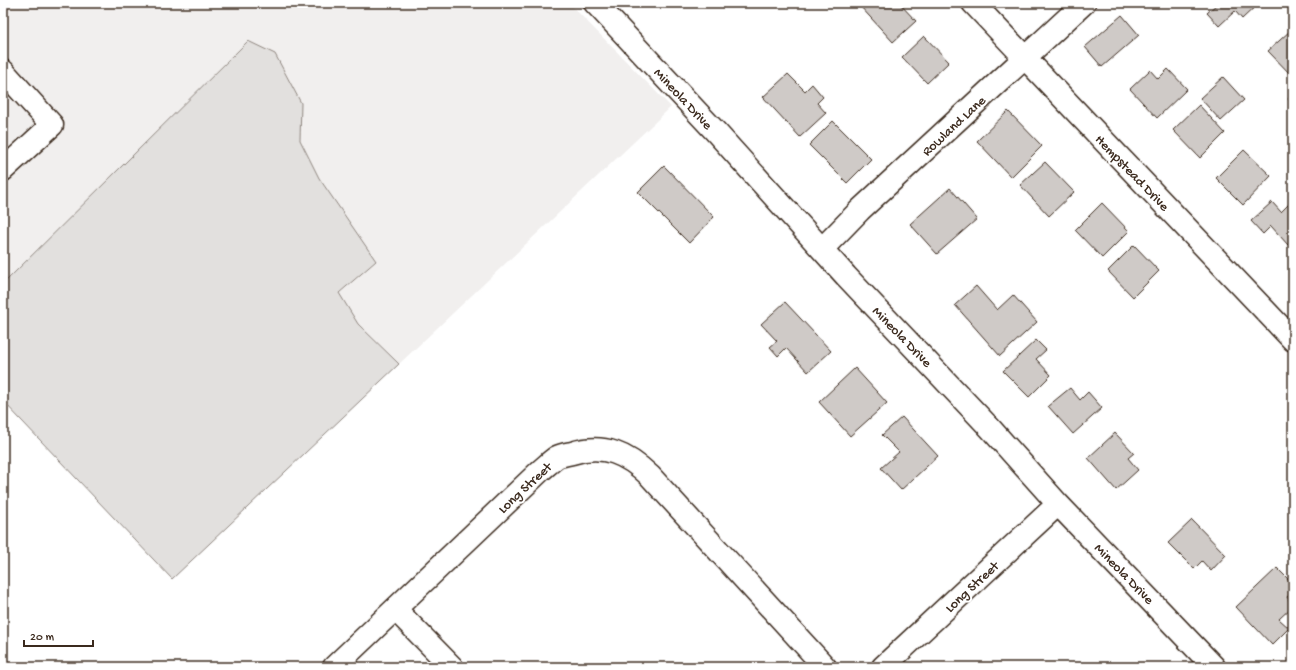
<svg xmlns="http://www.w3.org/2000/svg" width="1296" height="670" viewBox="0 0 1296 670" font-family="'Gochi Hand',sans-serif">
<rect width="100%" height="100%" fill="#fff"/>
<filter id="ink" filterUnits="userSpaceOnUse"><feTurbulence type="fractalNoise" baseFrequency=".025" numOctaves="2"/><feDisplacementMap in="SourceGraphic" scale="8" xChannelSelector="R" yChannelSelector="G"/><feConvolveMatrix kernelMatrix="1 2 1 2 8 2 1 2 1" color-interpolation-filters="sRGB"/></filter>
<g filter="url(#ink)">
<!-- built -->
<path fill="#f1efee" d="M3,3H569L671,107L399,364L358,324L339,293L376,261L319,178L300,140L301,103L248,41L3,284Z"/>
<!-- green -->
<path fill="#e2e0de" stroke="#8e857e" d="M248,41L275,54L301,103L300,140L319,178L376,261L339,293L358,324L399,364L172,579L3,401V284Z"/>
<!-- building -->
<path fill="#cfcac7" stroke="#3b2a1e" d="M861,3H899L916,21L893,42L859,5Z
M1218,3H1259L1242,19L1235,11L1219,26L1207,13Z
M1122,15L1139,35L1102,67L1085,47Z
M1291,30L1293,32V77L1268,51Z
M924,36L949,62L927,83L902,57Z
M1168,69L1187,89L1157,118L1130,89L1150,70L1158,79Z
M788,74L805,91L812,84L823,97L817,103L826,113L800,137L763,97Z
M1223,77L1244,100L1221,121L1200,98Z
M1293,95V104L1288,99Z
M1199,105L1225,133L1200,158L1173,130Z
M1008,111L1042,146L1011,177L977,141Z
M833,121L871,159L847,183L809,145Z
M1244,150L1271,176L1243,205L1216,178Z
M1045,162L1074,192L1049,216L1020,185Z
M664,166L714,217L689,243L638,192Z
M950,188L977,219L937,254L910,224Z
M1293,200V240L1288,245L1271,226L1263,234L1251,221L1272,202L1281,212Z
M1102,203L1129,231L1102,258L1075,230Z
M1134,245L1159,271L1133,297L1108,271Z
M976,286L997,310L1013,295L1037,322L1000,356L955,305Z
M785,302L831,351L808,372L786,348L778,356L770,347L777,341L761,324Z
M1036,340L1046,350L1036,359L1051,375L1029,397L1003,371Z
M855,368L887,403L850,436L819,402Z
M1070,388L1080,400L1088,392L1102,408L1073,434L1048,406Z
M902,417L938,456L901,490L881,468L899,452L882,435Z
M1115,433L1134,453L1128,458L1138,470L1116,490L1088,458Z
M1192,520L1226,555L1211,571L1202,561L1194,569L1168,543Z
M1277,568L1293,584V591L1287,597L1293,606L1279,619L1289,628L1272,645L1236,607Z"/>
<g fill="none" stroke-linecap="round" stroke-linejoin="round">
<defs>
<path id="minor" d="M595,3L715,131L846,276L990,428L1058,504L1214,667
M973,3L1293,340
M3,71L52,125L3,170
M823,248L860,210L1084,3
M395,609L452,667
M334,667L540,471C545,467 551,461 557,457C561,455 567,454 572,453C604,443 627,454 650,476L825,667
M883,667L1058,504"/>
</defs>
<!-- minor casing -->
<use href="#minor" stroke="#3b2a1e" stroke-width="25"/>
<!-- minor -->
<use href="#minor" stroke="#fff" stroke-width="22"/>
</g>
</g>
<g text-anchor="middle" stroke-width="4" stroke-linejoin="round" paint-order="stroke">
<!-- street labels -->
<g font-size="14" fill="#3b2a1e" stroke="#fff">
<text transform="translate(684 98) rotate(47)" y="5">Mineola Drive</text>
<text transform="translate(953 125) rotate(-43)" y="5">Rowland Lane</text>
<text transform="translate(1133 172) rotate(46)" y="5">Hempstead Drive</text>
<text transform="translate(903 336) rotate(46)" y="5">Mineola Drive</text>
<text transform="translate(524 487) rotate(-43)" y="5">Long Street</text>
<text transform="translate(1125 573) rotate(46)" y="5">Mineola Drive</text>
<text transform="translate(971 586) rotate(-43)" y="5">Long Street</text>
</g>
</g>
<!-- margin -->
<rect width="1296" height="670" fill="none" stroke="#fff" stroke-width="16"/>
<rect x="8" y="8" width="1280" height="654" fill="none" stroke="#3b2a1e" stroke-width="1.5" filter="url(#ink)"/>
<!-- scale -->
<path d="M24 640v6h69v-6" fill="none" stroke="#3b2a1e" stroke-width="2"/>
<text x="30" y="640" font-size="12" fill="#3b2a1e" stroke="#ffffff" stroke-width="3" paint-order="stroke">20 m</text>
</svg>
